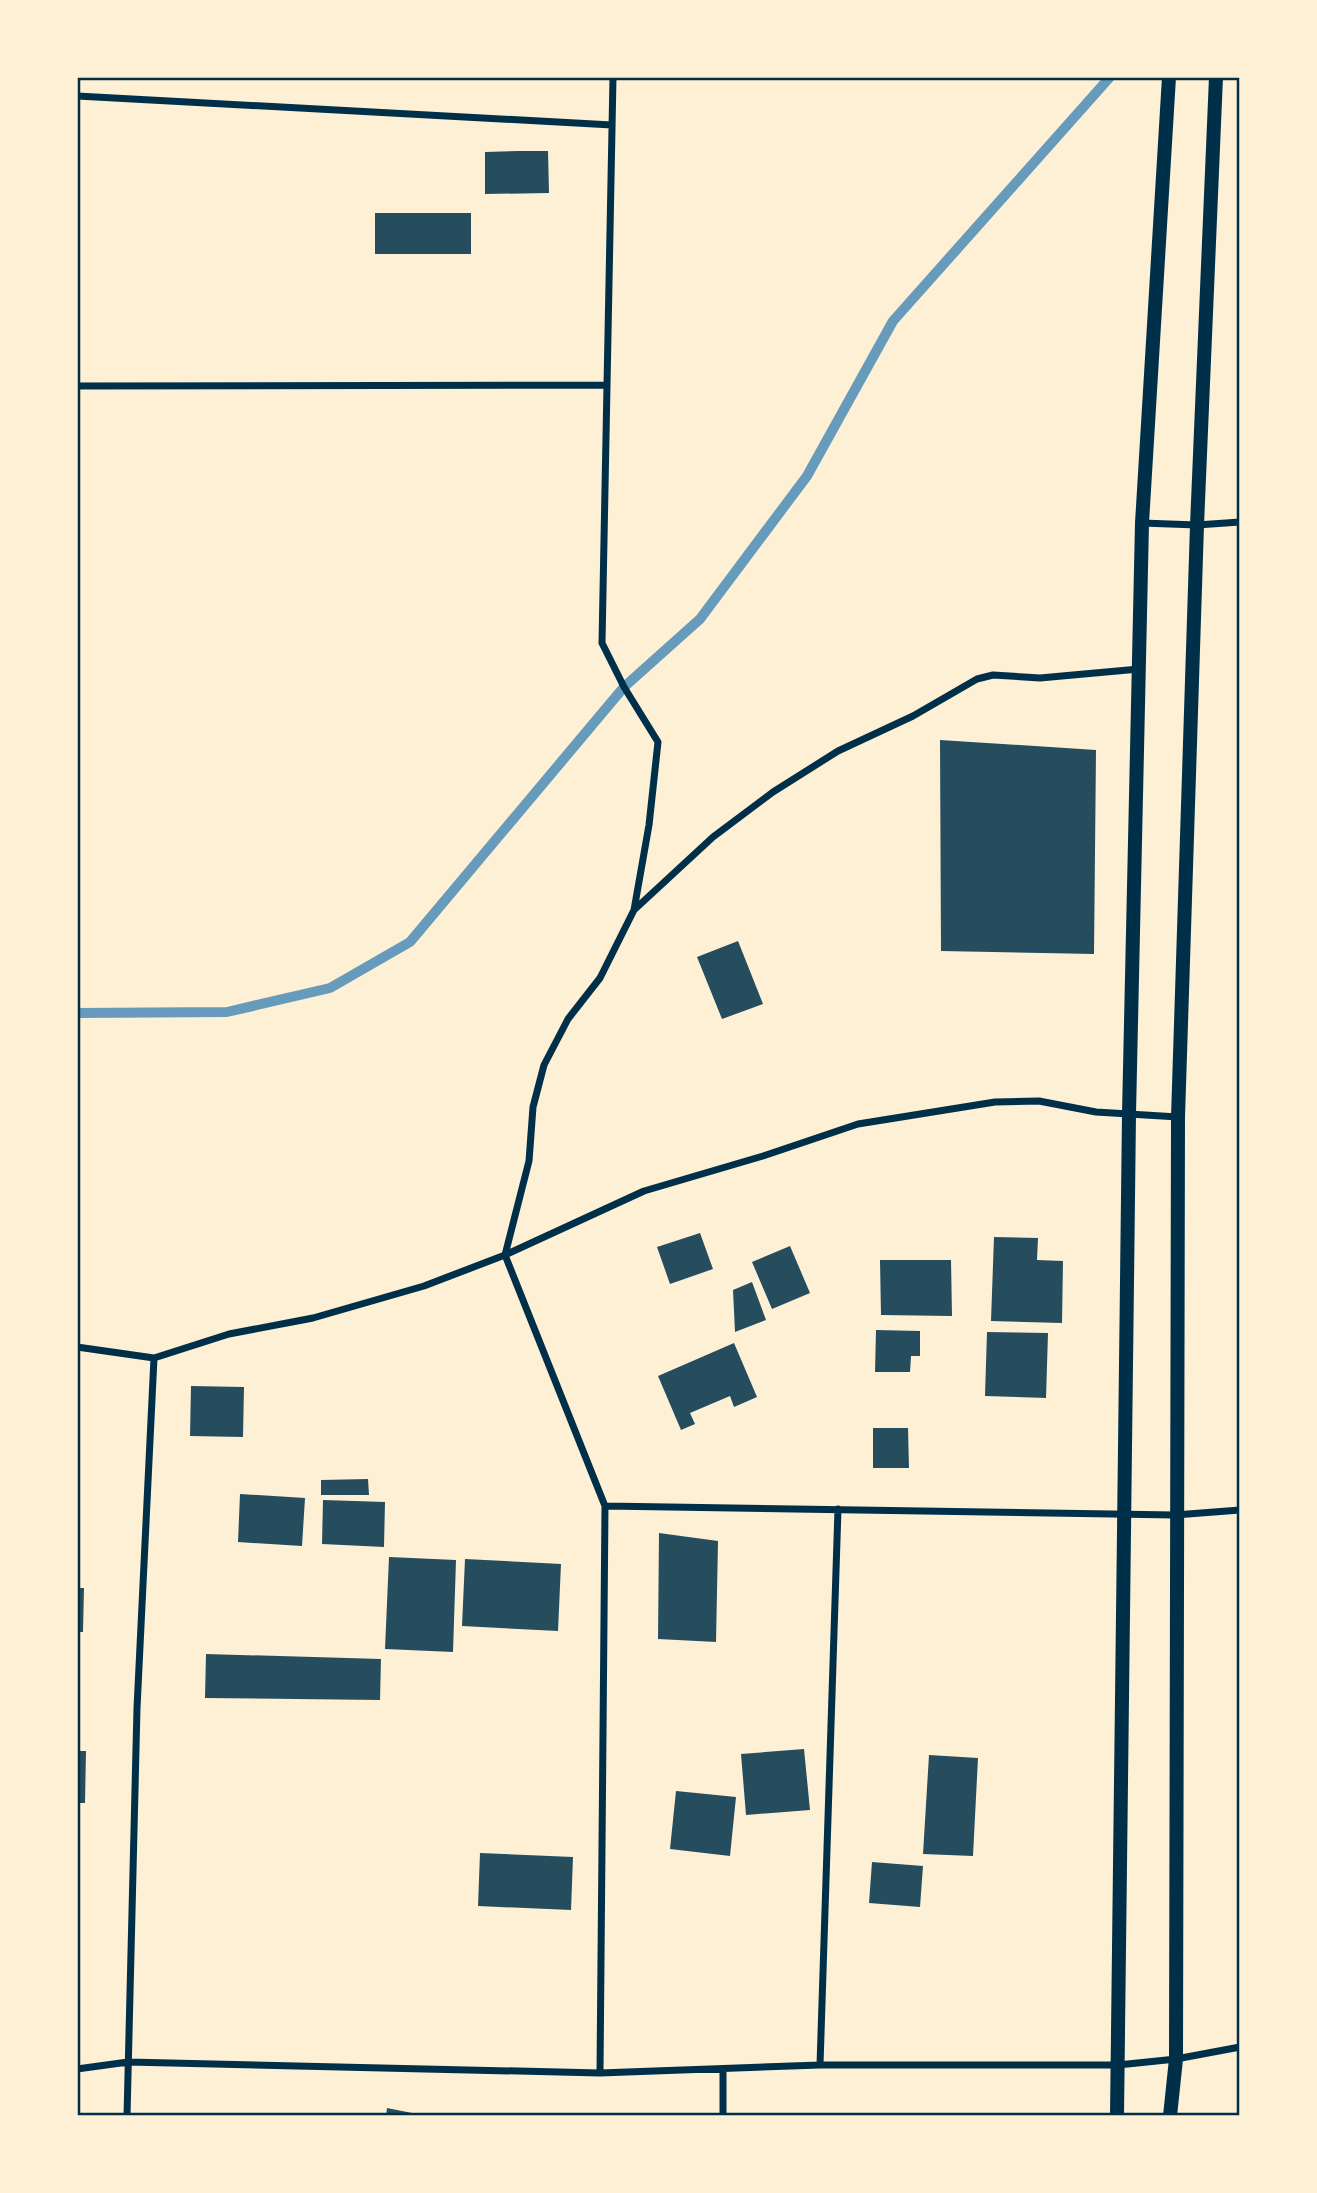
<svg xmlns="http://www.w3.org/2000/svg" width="1317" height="2193" viewBox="0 0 1317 2193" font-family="Lato,sans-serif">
<rect width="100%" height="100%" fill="#fdf0d5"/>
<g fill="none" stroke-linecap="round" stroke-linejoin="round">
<!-- stream -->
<path stroke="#669bbc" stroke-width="10" d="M77,1013L227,1012L330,988L410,942L624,687L700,619L807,476L893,321L1110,77"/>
</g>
<!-- building -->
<path fill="#264d5e" d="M519,151H548L549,193L485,194V152Z
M375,213H471V254H375Z
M940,740L1096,750L1094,954L941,951Z
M738,941L763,1004L722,1019L697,957Z
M700,1233L713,1269L670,1284L657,1247Z
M994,1237L1038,1238L1037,1260L1063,1261L1062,1323L991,1321Z
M790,1246L810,1293L772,1309L752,1262Z
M880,1260H951L952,1316L881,1315Z
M752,1282L766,1320L735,1332L733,1290Z
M876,1330L920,1331V1356H911L910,1372H875Z
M987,1332L1048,1333L1046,1398L985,1396Z
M734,1343L757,1397L734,1407L730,1396L690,1413L695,1424L681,1430L658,1376Z
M191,1386L244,1387L243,1437L190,1436Z
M873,1428H908L909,1468H873Z
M368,1479L369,1495H321V1480Z
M240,1494L305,1498L302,1546L238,1542Z
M323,1500L385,1502L384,1547L322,1544Z
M659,1533L718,1541L716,1642L658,1639Z
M389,1557L456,1560L453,1652L385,1649Z
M465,1559L561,1564L558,1631L462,1626Z
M77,1588H84L83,1632H77Z
M206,1654L381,1659L380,1700L205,1698Z
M804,1749L810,1810L746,1815L741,1754Z
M77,1751H86L85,1803H77Z
M929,1755L978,1758L973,1856L923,1854Z
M676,1791L736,1797L730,1856L670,1849Z
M480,1853L573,1857L571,1910L478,1906Z
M872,1862L923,1866L920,1907L869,1903Z
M387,2108L422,2115V2116H386Z"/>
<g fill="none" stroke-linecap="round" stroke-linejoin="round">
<!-- minor -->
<path stroke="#003049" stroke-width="7" d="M613,77L602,643L624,687L658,742L649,825L634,910
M77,96L612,125
M77,386L607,385
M1142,523L1197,525L1240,522
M77,1347L154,1358
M605,1506L1175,1515L1240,1510
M820,2065L838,1509
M77,2069L128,2062L600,2073L820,2065H1118L1176,2059L1240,2047
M600,2073L605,1506L505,1255L529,1161L533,1107L544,1065L568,1019L600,978L634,910L713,837L773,792L838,751L913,716L977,679L993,675L1040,678L1139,669
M127,2116L137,1708L154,1358L229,1334L313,1318L424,1286L505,1255L644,1191L763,1156L858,1124L995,1102L1039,1101L1096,1112L1178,1117
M723,2116V2069"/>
<!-- secondary -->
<path stroke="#003049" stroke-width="14" d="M1117,2116L1129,1114L1142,523L1169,77
M1170,2116L1176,2059L1178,1117L1197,525L1216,77"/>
</g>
<!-- border -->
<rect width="1317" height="2193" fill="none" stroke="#fdf0d5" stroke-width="158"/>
<rect x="79" y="79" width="1159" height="2035" fill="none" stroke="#003049" stroke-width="2.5"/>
</svg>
